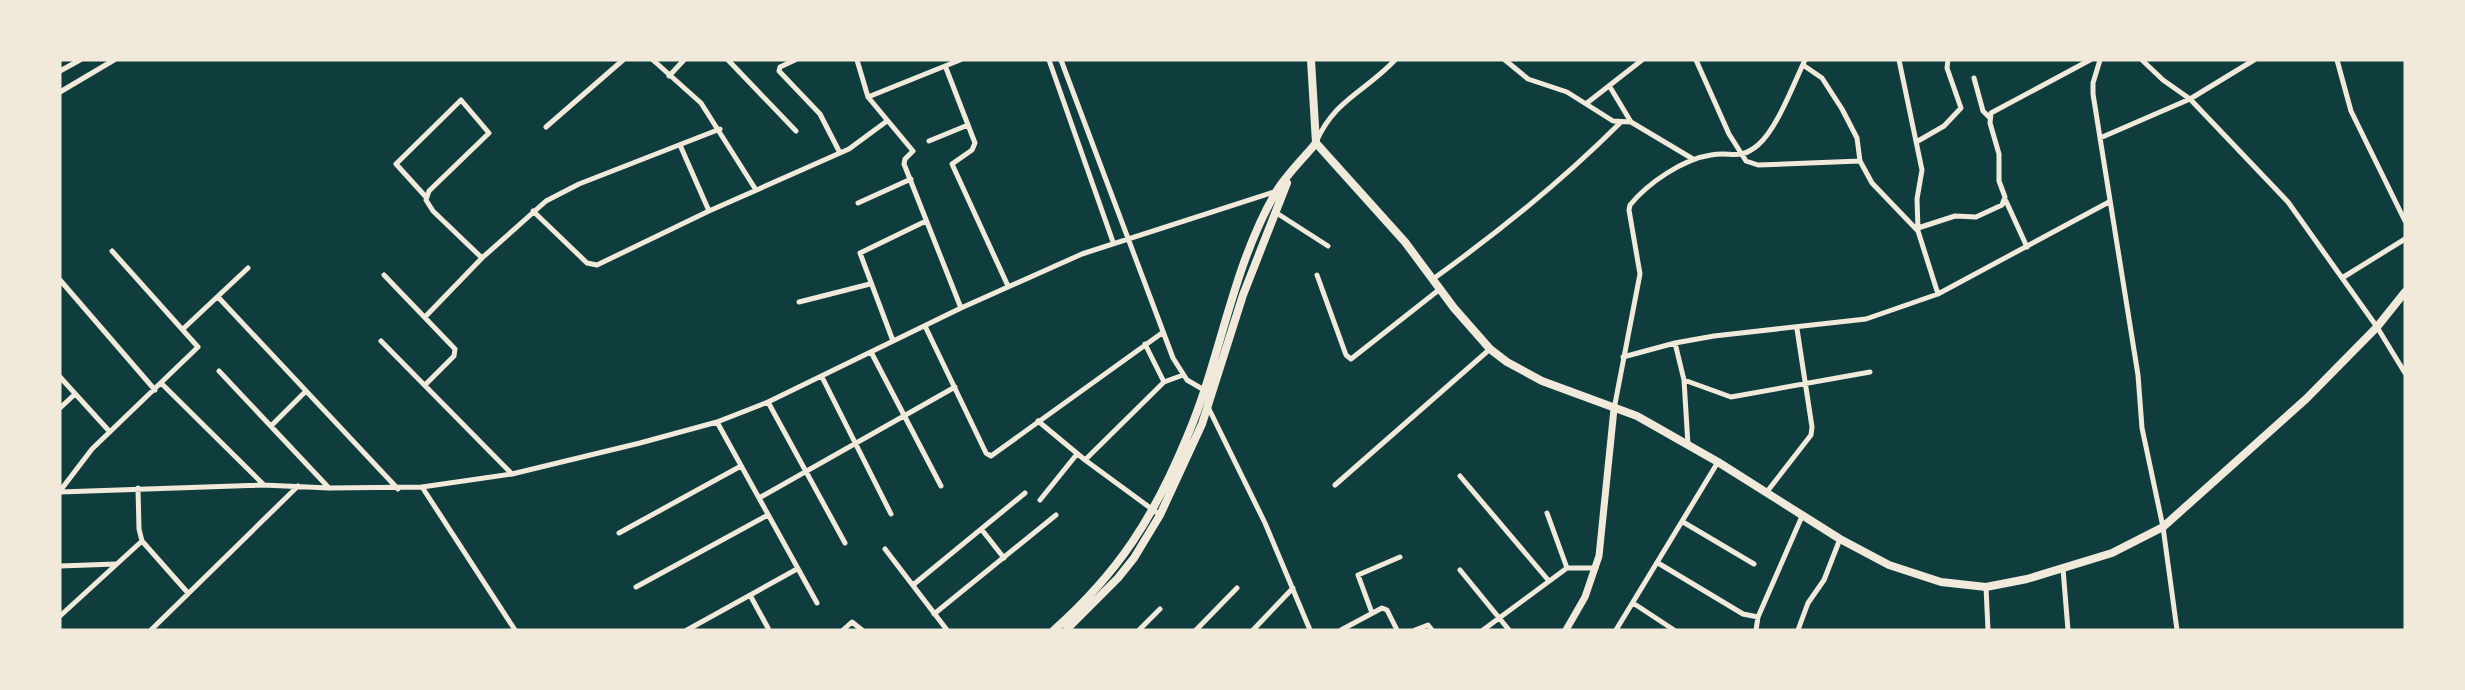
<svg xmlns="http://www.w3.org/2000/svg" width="2465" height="690" viewBox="0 0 2465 690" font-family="'DM Sans',sans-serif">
<rect width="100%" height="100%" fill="#0f3d3e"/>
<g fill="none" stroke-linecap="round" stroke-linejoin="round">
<!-- minor -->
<path stroke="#f1e9da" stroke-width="5" d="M653,60L701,103L756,190
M728,60L796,131
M795,60L780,67L779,71L820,114L840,153
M857,60L868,97L913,151L905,159L904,164L961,308
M1049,60L1113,242
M1061,60L1173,358L1187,380L1211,394
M1505,60L1528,79L1567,92L1613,121L1631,122L1693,159
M1696,60L1729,134L1746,161L1758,165L1860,161
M1899,60L1922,170L1917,199L1918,230
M2100,60L2093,83V94L2138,375L2142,428L2163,527L2177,630
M2142,60L2163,80L2190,99L2288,202L2377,327L2405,373
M2337,60L2351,111L2405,221
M1803,65L1822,78L1842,109L1857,138L1860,161L1872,183L1918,231L1938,294
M946,68L975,143L972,150L952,164L1008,286
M60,71L80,60
M669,76L684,60
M1974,78L1983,111L1990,118
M1610,87L1631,122
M60,92L114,60
M868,97L960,60
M1587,103L1642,60
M546,127L623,60
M2100,138L2190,99L2254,60
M929,141L968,125
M1918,141L1944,126L1961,108L1947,68L1948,60
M1316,142C1335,99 1365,92 1395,60
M680,145L709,211
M426,197L396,164L461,100L489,133L429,191L426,200L433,211L482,258
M2006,201L2027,247
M858,203L911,179
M533,211L587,263L597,265L709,211L849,149L887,121
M1275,212L1328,246
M1918,228L1955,216L1976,217L2002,205L2005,197L1999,181V154L1990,123L1991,113L2090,60
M384,275L455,349L454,356L425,385
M1317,275L1346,355L1351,359L1440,289
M2342,278L2405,239
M1433,279C1500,231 1562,181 1620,123
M60,280L155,390
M218,297L398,489
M799,302L870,284
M425,317L482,258L546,201L579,184L720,129
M925,326L986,453L991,456L1162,333
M183,329L248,268
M381,341L512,474
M893,341L860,253L926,221
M1675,343L1684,380L1688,445
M871,352L941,486
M1623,357L1675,343L1714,336L1866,319L1938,294L2109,202
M219,371L329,488
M60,377L110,432
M822,377L891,514
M1684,380L1731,397L1870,372
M1164,382L1183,375
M162,384L263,484
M768,402L845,543
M1208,407L1265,523L1310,630
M60,408L75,394
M1614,409L1640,274L1629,210L1630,205C1648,183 1683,159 1711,155C1732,151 1739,161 1758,145C1777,129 1794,83 1805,60
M1038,421L1085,460L1160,515
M717,422L817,603
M271,426L306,391
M1085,460L1164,382L1145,344
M1460,476L1549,581
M1335,485L1490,349
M422,487L515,630
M138,488L139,529L142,541L188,593
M60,491L92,449L198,347L112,251
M60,492L263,485L329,488L422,487L512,474L640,443L717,422L768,402L961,308L1082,254L1277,191
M1766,493L1811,435L1812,427L1797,329
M759,498L955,387
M1040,500L1077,454
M1547,513L1567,568
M1683,522L1754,564
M982,530L1004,558
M619,533L741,466
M885,549L947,630
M1658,563L1743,614L1758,617
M60,566L116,564
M2063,569L2068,630
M1460,570L1509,630
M913,585L1025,493
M636,587L768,515
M1986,587L1988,630
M750,595L768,628
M1633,603L1674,630
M1372,613L1358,575L1400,557
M934,614L1056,515
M60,616L142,541
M151,630L298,486
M687,630L797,569
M843,630L852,622L862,630
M1139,630L1160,609
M1196,630L1237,588
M1253,630L1293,588
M1341,630L1382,608L1387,610L1397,630
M1415,630L1428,625L1432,630
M1483,630L1567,568H1596
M1616,630L1718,462
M1756,630L1758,617L1803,514
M1798,630L1808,603L1824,580L1840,539"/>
<!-- tertiary -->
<path stroke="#f1e9da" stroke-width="7" d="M1566,630L1585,597L1599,556L1614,409"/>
<!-- secondary -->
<path stroke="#f1e9da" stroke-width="8" d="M1311,60L1316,143
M1316,143L1405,242L1454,308L1490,349L1507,362L1542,381L1637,416L1718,462L1840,539L1889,565L1941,582L1986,587L2027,579L2112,553L2163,527L2306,399L2377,327L2405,292
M1054,630C1119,572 1154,517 1187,437C1221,358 1232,267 1276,192C1286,175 1303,159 1316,143
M1066,630L1118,578L1134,558L1160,515L1202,424L1243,295L1287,183"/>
</g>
<!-- border -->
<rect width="2465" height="690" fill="none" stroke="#f1e9da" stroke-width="123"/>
</svg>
